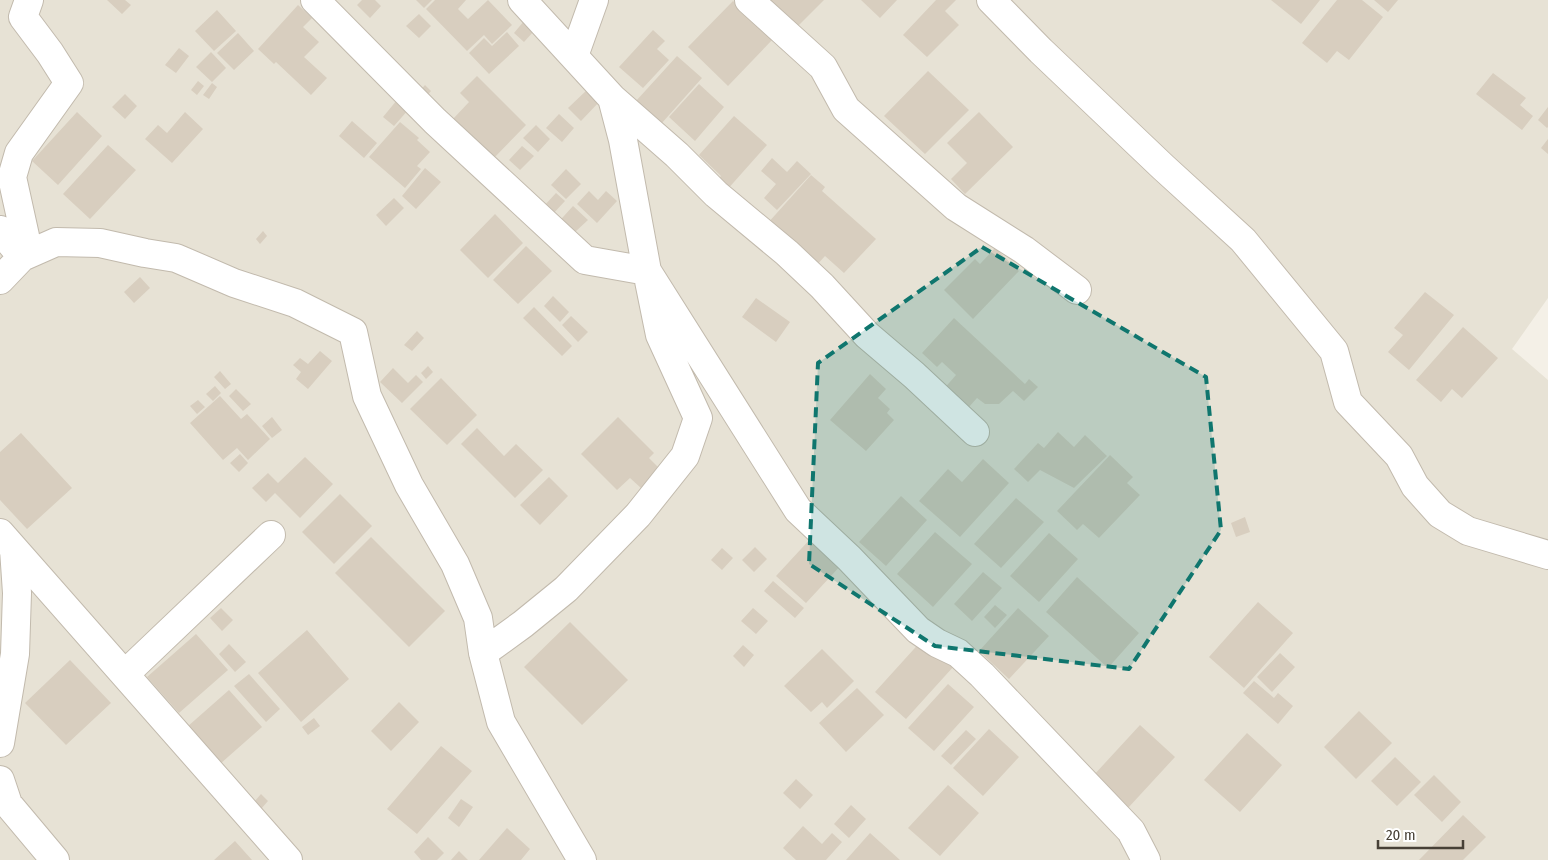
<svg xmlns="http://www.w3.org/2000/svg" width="1548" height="860" viewBox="0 0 1548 860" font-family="'Fira Sans Condensed',sans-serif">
<rect width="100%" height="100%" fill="#f4f0e7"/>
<!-- residential -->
<path fill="#e7e2d5" d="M0,0H1548V298L1512,349L1548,380V860H0Z"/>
<!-- building -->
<path fill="#d8cebf" d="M107,0H125L131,5L122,14Z
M362,0H375L381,6L370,18L357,5Z
M416,0H432L424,8Z
M435,0H466L458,9L468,19L488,0L512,25L492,44L484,35L467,51L426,9Z
M759,0H824L792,32Z
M861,0H897L880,18Z
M936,0H956L945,11L959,25L927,57L903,35Z
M1271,0H1320L1301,24Z
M1337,0H1362L1383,17L1349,60L1337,51L1327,63L1302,43Z
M1374,0H1398L1388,12Z
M733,1L773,39L728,86L688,47Z
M298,5L312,18L303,27L319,42L304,57L327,78L311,95L276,62L274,64L258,49Z
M217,10L236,31L214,51L195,31Z
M419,14L431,26L419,38L406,26Z
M524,21L534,31L524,42L514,33Z
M653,30L665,41L657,49L669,60L643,88L619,67Z
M507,32L519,46L489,74L469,53L484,38L492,46Z
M238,33L254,51L234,70L217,53Z
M179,48L189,56L176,73L165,65Z
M211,52L226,68L212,82L196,67Z
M677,56L702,78L661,124L636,101Z
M928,71L969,110L925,154L884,116Z
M1493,73L1526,98L1520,105L1533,116L1522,130L1476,94Z
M477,76L526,125L493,159L453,119L469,102L460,93Z
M198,81L204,86L197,95L191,90Z
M212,83L217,87L209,99L203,95Z
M699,84L724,107L695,141L669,117Z
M425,85L431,91L423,100L417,94Z
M588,89L600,101L581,121L568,108Z
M125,94L137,106L125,119L112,107Z
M397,100L409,109L394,126L383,117Z
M1548,107V127L1547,128L1538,120Z
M77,112L102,136L58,185L32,161Z
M185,112L203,129L172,163L145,139L158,125L167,133Z
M979,112L1013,147L965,194L951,179L967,163L947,143Z
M559,114L574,128L562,142L546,128Z
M734,116L767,145L726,191L716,182L721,176L699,155Z
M352,121L377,143L364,158L339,136Z
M400,122L419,138L417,140L430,152L417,166L421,169L405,188L369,157Z
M536,125L550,139L538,152L523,138Z
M1548,139V154L1541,148Z
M108,145L136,170L90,219L63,194Z
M522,146L534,156L520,170L509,160Z
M772,158L787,172L797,161L811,174L777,210L764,198L776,184L761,171Z
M425,168L441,182L416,209L402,196Z
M566,169L581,184L566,199L551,185Z
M811,175L825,187L822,191L876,239L844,273L825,256L815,267L767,224Z
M589,191L598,200L606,191L617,201L597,223L577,204Z
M556,193L565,201L551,216L543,207Z
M394,198L404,208L386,226L376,215Z
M573,206L588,220L575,232L554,227Z
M495,214L523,243L488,278L460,250Z
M263,231L267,236L260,244L256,239Z
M526,246L552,271L518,304L493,280Z
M995,248L1019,271L973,319L944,290L975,259L980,264Z
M140,277L150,288L134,303L124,292Z
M1425,292L1454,315L1409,370L1388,352L1403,335L1394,328Z
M553,296L569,312L560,322L544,306Z
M756,298L790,322L776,342L742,317Z
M534,307L572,346L562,356L523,318Z
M571,316L588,332L578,342L562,325Z
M954,318L1025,384L1029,379L1038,387L1024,401L1013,391L999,404H985L977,398L969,407L957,396L953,401L942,391L956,375L942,362L937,367L922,353Z
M1463,327L1498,358L1462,398L1452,389L1441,402L1416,380Z
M417,331L424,338L412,351L404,345Z
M320,351L332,361L308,389L296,379L301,372L293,365L300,358L308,364Z
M428,366L433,372L426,379L421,373Z
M393,368L408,383L416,375L423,382L402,403L380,382Z
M220,371L231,384L225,389L214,377Z
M870,374L886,389L878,398L890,409L887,413L894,420L866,451L830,420Z
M441,378L477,415L447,445L410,409Z
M215,386L221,393L213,401L206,394Z
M236,389L251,404L243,411L229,396Z
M220,396L241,419L247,414L270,439L248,460L237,448L223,460L190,423Z
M198,400L205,407L197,414L190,406Z
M272,417L282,430L272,438L262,426Z
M618,417L654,453L649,458L660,469L641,488L630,478L617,490L581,454Z
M477,428L504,456L516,444L543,470L515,498L461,444Z
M1058,432L1074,447L1085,435L1107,456L1074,488L1040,470L1028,482L1014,469L1038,443L1044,448Z
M21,433L72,488L27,529L0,500V452Z
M240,454L248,463L239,472L230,463Z
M1110,455L1133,477L1127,483L1140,495L1099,538L1083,524L1077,530L1057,511Z
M305,457L333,484L300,518L275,493L266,502L252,488L268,473L278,483Z
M983,459L1009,483L960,537L919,501L948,469L962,482Z
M549,477L568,496L540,525L520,505Z
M340,494L372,526L334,564L302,532Z
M901,496L927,520L886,566L859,542Z
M1016,498L1044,522L1001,568L974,544Z
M1245,517L1250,532L1236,537L1231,523Z
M935,532L972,564L933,607L897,574Z
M1049,533L1078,559L1039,602L1010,576Z
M813,536L843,563L806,603L776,576Z
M371,537L445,611L409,647L335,573Z
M755,547L767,559L754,572L742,560Z
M722,548L733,558L722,570L711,560Z
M983,572L1002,588L972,621L954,604Z
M1077,577L1139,633L1108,668L1046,612Z
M773,581L804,608L795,618L764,591Z
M1258,602L1293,633L1244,688L1209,657Z
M995,605L1007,615L995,628L984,617Z
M221,608L233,620L222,631L210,618Z
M753,608L768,621L756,634L741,621Z
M1018,608L1049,636L1009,679L979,651Z
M570,622L628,680L582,725L524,667Z
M307,630L349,679L301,722L258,673Z
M196,634L228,670L179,713L147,677Z
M923,639L954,666L906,719L875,692Z
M229,644L246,662L235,672L219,654Z
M743,645L754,655L744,667L733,656Z
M822,649L854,681L827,708L822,702L811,712L784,686Z
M1280,653L1295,667L1272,692L1257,677Z
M70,660L111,703L66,745L25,703Z
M249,674L280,709L266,722L234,686Z
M1254,681L1274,698L1278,693L1293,706L1278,724L1243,693Z
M948,684L974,707L934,751L908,728Z
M857,688L884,715L846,752L819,723Z
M229,690L262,727L220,764L187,727Z
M399,702L419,722L391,751L371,731Z
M1359,711L1392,743L1356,779L1324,747Z
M314,718L320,726L308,735L302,727Z
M1140,725L1175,757L1128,808L1093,776Z
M989,729L1019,757L983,796L953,768Z
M966,730L976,739L951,765L941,756Z
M1247,733L1282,765L1240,812L1204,780Z
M441,746L472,771L417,834L387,809Z
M1395,757L1421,782L1397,806L1371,781Z
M1434,775L1461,802L1442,822L1414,795Z
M796,779L813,795L800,809L783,793Z
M948,785L979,813L940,856L908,828Z
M261,794L268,801L261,809L254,802Z
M461,799L473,807L459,827L448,818Z
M851,805L866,819L849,838L834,824Z
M1463,815L1486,837L1463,860H1419Z
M803,826L822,844L832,833L842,842L826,860H796L783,848Z
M507,828L530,849L521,860H479Z
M870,833L900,860H846Z
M428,837L444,853L437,860H421L414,852Z
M235,841L252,860H214Z
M459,851L468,860H451Z"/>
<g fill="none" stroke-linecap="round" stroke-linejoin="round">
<defs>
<path id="minor" d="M315,0L435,121L585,260L647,271L660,335L698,418L685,456L638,515L566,589L523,624L483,653
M522,0L612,98L677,155L716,194L787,253L822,286L867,335L914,375L975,432
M749,0L823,67L846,109L956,207L1024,250L1077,290
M991,0L1041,51L1163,167L1243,240L1334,351L1348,402L1399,456L1415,486L1440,514L1468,531L1548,555
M574,56L594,0
M612,98L623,140L647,271L798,510L849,558L918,630L937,643L958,653L982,675L1131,831L1146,860
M0,230L22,257L0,280
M22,257L56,242L100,243L145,253L176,258L234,283L295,303L353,332L367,396L409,485L455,564L478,618L483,653L501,722L582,860
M22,257L25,236L12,177L19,153L69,83L50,53L23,17L29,0
M0,533L288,860
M125,674L271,535
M0,743L15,654L17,593L14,549
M0,780L8,804L55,860"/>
</defs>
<!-- minor casing -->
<use href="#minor" stroke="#c2baad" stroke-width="30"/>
<!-- minor -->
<use href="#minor" stroke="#fff" stroke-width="28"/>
</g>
<!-- marked area -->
<path fill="#0f766e" fill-opacity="0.2" stroke="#0f766e" stroke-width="4" stroke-dasharray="10 6" stroke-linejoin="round" d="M982,247L1206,377L1221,530L1129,669L935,646L809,564L818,363Z"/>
<!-- scale -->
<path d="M1378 840v8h85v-8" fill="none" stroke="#474036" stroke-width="2.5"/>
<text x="1386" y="840" font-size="15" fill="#474036" stroke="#ffffff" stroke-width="4" paint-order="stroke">20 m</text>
</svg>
